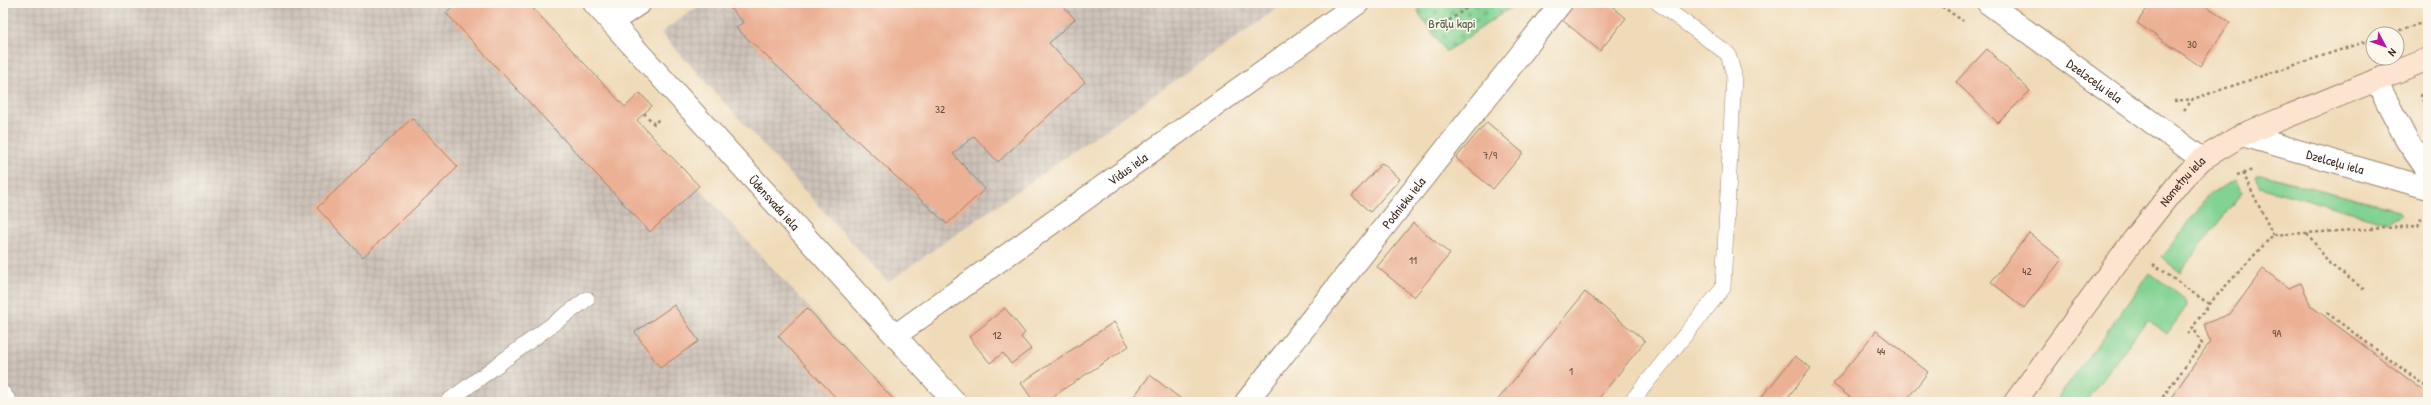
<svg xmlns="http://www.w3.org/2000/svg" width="2431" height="405" viewBox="0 0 2431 405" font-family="'Patrick Hand',sans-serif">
<defs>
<pattern id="industrial-grid" width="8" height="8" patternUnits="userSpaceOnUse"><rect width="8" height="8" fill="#ccc2b9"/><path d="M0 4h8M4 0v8" fill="none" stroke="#b0a79f"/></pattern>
<pattern id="cemetery-stones" width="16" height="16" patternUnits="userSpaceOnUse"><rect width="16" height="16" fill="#82d293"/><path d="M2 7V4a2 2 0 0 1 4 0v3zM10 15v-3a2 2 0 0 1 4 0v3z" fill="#71b47e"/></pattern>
</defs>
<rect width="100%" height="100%" fill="#fbf7ec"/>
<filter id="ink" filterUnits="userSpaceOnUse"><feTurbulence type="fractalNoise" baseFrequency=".025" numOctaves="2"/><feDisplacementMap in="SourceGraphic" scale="8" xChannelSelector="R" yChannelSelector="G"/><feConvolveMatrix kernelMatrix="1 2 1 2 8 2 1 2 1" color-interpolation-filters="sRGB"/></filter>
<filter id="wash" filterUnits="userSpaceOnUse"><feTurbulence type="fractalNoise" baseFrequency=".012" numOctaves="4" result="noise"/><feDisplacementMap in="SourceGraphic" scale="16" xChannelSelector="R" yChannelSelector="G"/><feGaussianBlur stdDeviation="0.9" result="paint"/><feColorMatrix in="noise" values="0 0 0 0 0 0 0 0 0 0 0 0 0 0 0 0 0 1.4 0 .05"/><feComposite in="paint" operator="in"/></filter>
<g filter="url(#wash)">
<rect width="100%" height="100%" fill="#f0dbb9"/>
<!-- industrial -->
<path fill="url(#industrial-grid)" d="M3,3H528L896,402H3Z
M702,3H1285L888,282L661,33Z"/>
<!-- grass -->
<path fill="#82d293" stroke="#5e7e58" d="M2259,174L2398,210L2401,215L2388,222L2259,187L2255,176Z
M2237,180L2242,192L2180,272L2162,258L2210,193Z
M2150,273L2186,300L2187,306L2167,334L2147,320L2085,402H2055Z"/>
<!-- cemetery -->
<path fill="url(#cemetery-stones)" stroke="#5e7e58" d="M1428,3H1517L1446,52L1417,11Z"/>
<g id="blocks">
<!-- building -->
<path fill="#ecb094" d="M456,3H528L625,107L640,93L652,106L637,120L699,186L650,232L446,13Z
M734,3H1060L1075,19L1049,43L1085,82L998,162L974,136L953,154L985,189L947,224L736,28L743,22L729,7Z
M1574,3H1608L1626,18L1600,51L1561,19Z
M2151,3H2202L2230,22L2200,66L2137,23Z
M1987,49L2030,91L1998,123L1956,82Z
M412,118L458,167L363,257L317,208Z
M1487,122L1523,153L1493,189L1456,158Z
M1382,163L1400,179L1370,212L1352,196Z
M1413,223L1450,254L1414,297L1377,267Z
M2029,233L2062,259L2024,308L1991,282Z
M2263,269L2288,288L2301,283L2311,306L2428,394V402H2168L2210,342L2204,324L2230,314Z
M1585,292L1645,341L1596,402H1496Z
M674,305L699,341L660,368L635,332Z
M807,308L896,402H840L778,336Z
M1005,308L1025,333L1021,337L1031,349L1011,364L1003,353L990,363L969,337Z
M1114,322L1129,346L1044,402H1034L1021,383Z
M1876,331L1928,372L1905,402H1856L1833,384Z
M1795,356L1811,368L1784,402H1764L1760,399Z
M1150,375L1185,402H1130Z"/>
</g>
</g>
<g filter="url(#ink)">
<use href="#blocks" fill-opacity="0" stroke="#96826c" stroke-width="1"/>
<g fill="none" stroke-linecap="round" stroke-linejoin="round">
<defs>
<path id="lane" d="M3,393L10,402
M447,402L587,299
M1631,402L1723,288L1734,75L1728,54L1658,3"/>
<g id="street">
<path id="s1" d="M594,3L955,402"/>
<path id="s2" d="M1988,3L2202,159"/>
<path d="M612,22L640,3"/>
<path d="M2376,80L2407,141L2428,171"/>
<path id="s3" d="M2242,135L2428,188"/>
<path id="s4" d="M896,335L1358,3"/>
<path id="s5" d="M1246,402L1561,3"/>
</g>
<g id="secondary">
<path id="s6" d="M2015,402L2131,243L2182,179L2202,159L2242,135L2428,59"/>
</g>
</defs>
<!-- lane casing -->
<use href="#lane" stroke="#96826c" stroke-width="16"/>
<!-- street casing -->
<use href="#street" stroke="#96826c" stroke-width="24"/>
<!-- secondary casing -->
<use href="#secondary" stroke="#96826c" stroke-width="24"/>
<!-- path -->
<path stroke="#96826c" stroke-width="2.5" stroke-dasharray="3 3" stroke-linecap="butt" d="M1937,3L1963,21
M1444,24L1474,3
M2388,34L2428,21
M2420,94L2428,112
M2174,101L2193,99
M2184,110L2193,99L2373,39
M644,113L654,124L659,119
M2243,173L2273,235
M2237,175L2253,170
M2307,233L2330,264L2366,291
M2153,264L2209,304
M2327,313L2428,388
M2188,334L2209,304L2273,235L2418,226L2422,216
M2159,402L2202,344L2193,327"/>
<!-- lane -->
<use href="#lane" stroke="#fff" stroke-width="15"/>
<!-- street -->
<use href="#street" stroke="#fff" stroke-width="22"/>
<!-- secondary -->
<use href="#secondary" stroke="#fde4d1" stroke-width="22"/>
</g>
</g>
<g text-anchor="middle" stroke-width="3.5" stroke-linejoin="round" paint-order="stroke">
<!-- number labels -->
<g font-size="11" fill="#674c3c">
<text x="2192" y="48">30</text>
<text x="940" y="113">32</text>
<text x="1490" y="159">7/9</text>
<text x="1413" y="264">11</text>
<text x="2027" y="275">42</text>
<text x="2277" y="337">9A</text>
<text x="997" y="339">12</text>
<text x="1881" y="355">44</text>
<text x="1571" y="375">1</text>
</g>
<!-- park labels -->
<g font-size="13" fill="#505c41" stroke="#fbf7ec">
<text x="1452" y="28">Brāļu kapi</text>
</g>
<!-- street labels -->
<g font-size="13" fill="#3b2a1e" stroke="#fbf7ec">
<text dy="5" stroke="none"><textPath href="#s2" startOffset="132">Dzelzceļu iela</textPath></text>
<text dy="5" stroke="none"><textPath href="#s3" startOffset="97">Dzelceļu iela</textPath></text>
<text dy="5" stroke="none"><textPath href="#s4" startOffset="285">Vidus iela</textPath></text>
<text dy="5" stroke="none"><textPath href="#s6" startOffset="277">Nometņu iela</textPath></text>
<text dy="5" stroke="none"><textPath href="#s1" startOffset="269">Ūdensvada iela</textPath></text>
<text dy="5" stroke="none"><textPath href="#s5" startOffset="254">Podnieku iela</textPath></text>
</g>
</g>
<!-- margin -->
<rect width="2431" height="405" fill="none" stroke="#fbf7ec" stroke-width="16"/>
<!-- north arrow -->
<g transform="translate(2385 46) rotate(131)"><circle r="19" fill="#fbf7ec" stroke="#aea59a"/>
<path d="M0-3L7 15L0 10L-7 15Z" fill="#b5179e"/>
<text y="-6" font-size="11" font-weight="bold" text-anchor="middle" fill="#3b2a1e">N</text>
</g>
</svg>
